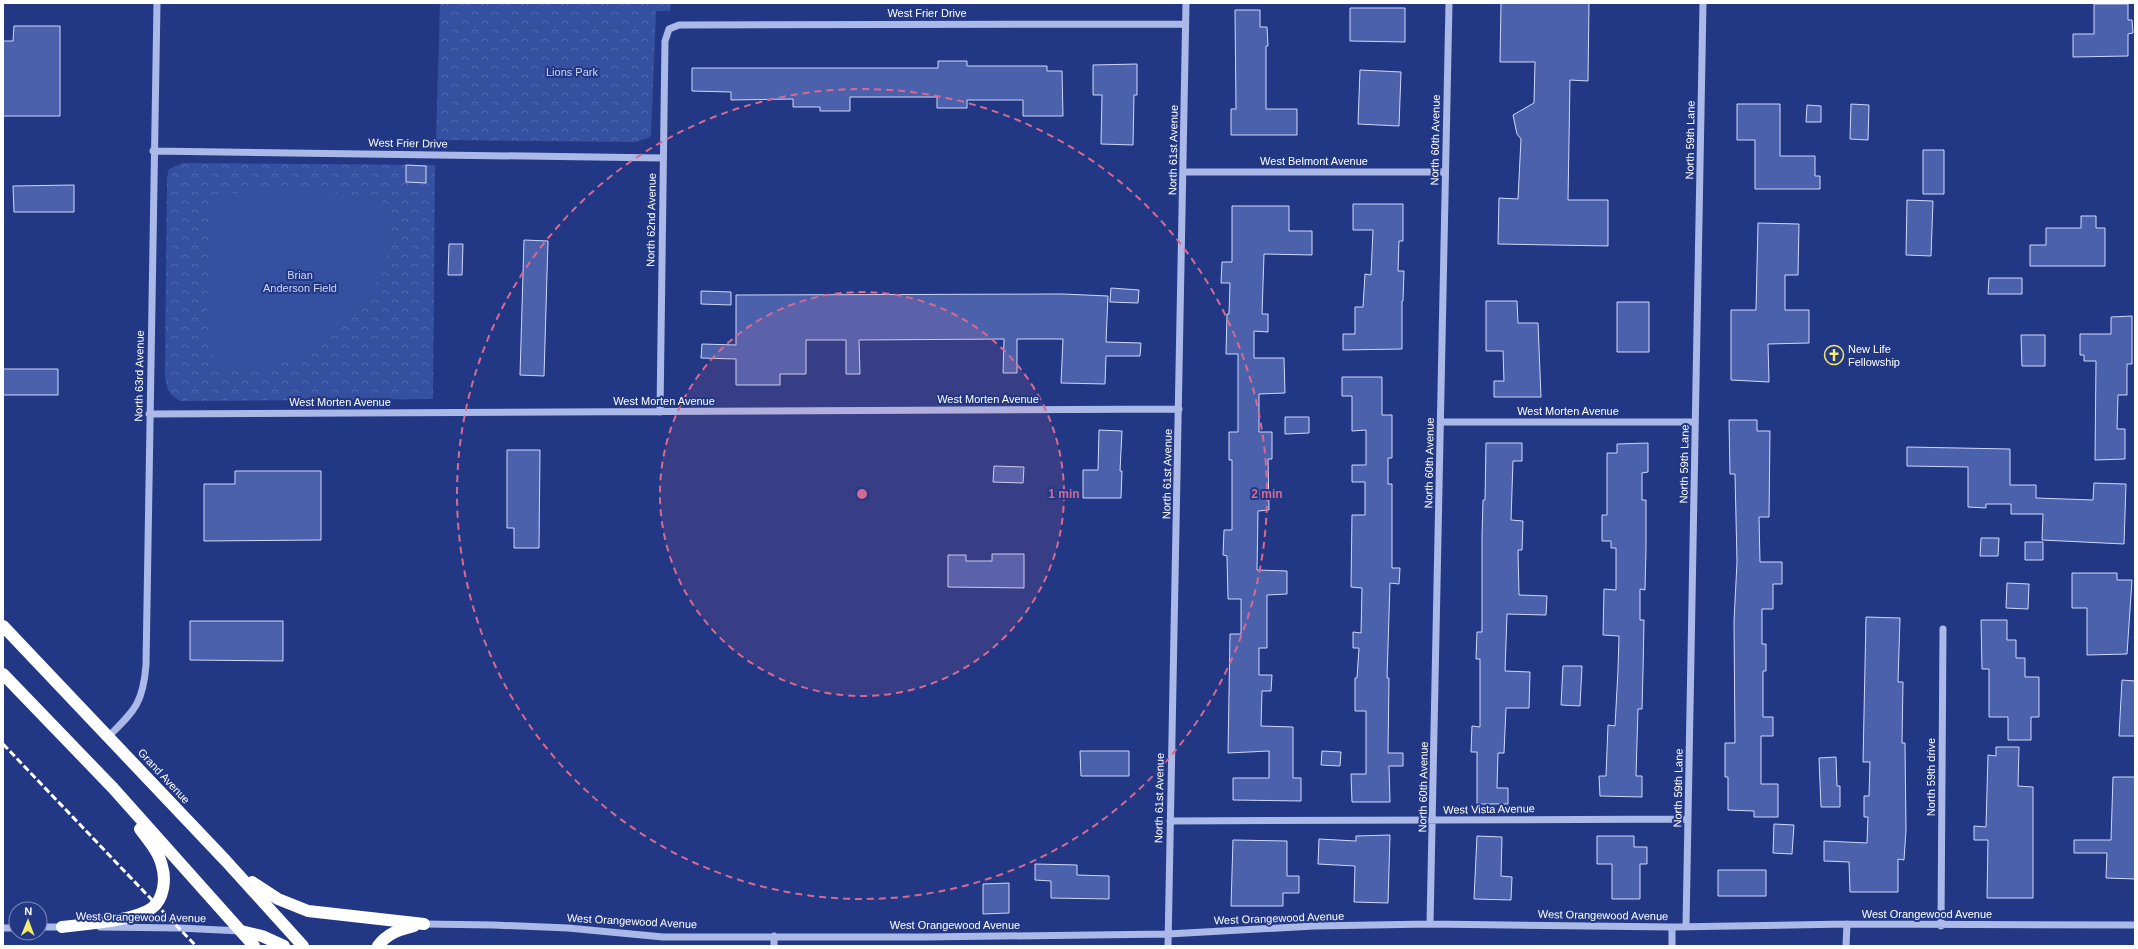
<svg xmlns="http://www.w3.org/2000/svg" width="2138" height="949" viewBox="0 0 2138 949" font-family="Arial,sans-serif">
<defs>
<pattern id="park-crowns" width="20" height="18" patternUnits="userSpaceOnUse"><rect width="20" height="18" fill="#3650a1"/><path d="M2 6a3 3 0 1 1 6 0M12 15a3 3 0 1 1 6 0" fill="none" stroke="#546aaf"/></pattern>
</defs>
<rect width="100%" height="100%" fill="#223884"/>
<!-- park -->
<path fill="url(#park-crowns)" d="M440,3H671L670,11H656L651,134L649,138L634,142L436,140Z
M183,163L435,165L433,399L181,401C167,395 166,385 165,372L167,177L169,169Z"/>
<!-- garden -->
<path fill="#3650a1" d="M264,192H332L389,204C390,214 391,225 390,235C387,280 346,332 306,353C278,366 246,369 216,369L207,318L210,202L216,194Z"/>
<!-- building -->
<path fill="#4b61ac" stroke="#cfd8f7" d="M1501,3H1589L1588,81L1570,80L1568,200H1608V246L1498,244L1499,198L1518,199L1521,139L1517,134L1513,115L1534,103L1535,62H1500Z
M2094,4H2128V20H2132L2133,33L2128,34V56L2073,57V34H2094Z
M1350,8H1405V42L1350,41Z
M1235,10H1260V27H1267L1268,46H1266V109H1297V135H1231V109H1236Z
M14,26H60V116H3V41H13Z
M938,61H967V66H1047V71H1062L1063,116H1023V100H967V108H937V97H850V111H820V107H793V99L731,100V92L692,91V68H938Z
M1137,64V95H1134L1133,145L1101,144L1102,95H1093V65Z
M1360,70L1401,72L1399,126L1358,124Z
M1737,104H1780V156H1815V176H1820V189H1755V140H1737Z
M1851,104L1869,105L1868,140L1850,139Z
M1807,105L1821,106V122H1806Z
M1923,150H1944V194H1923Z
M406,165L426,166V183L406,182Z
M74,185V212H14L13,186Z
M1907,200L1933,201L1931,256L1906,255Z
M1353,204H1403V241H1399L1398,271H1404L1403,301H1402V349L1343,350V334H1355V307H1363L1365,274L1371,275L1373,230H1353Z
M1232,206H1289V231H1312V255L1264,254L1262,314H1268V332L1254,331V358H1284L1285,393L1259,394V432H1272V459H1268L1269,510L1258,511L1257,570L1287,571V594L1267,595V648H1259V675H1272L1271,691H1262L1261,726L1293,727V778H1301V801L1233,800V778H1269V751L1228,753L1230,634H1241V599H1228L1227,556L1223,555L1224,530H1232V460H1229V432H1238V354H1226L1227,314H1229L1230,283H1221L1222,262H1232Z
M2081,216H2096V228H2105V266H2030V245H2046V228H2081Z
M1758,223L1799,224L1798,275H1785V310H1809V343L1768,344L1769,382L1731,380V310H1756Z
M524,240L548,241L544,376L520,375Z
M449,244H463L462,275H448Z
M1989,278H2022V294H1988Z
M1111,288L1139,290L1138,303L1110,302Z
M701,291L731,292V305L701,304Z
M1063,294L1108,296L1106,342L1141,343L1140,356H1106L1105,384L1061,383L1063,339H1017V373H1003L1004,339L859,340L860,374H846V340H806V374H780V385H736V359L701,358L702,344L736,345V295Z
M1486,301H1517L1518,323H1538L1541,397H1494V381H1504L1503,351H1486Z
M1617,302H1649V352H1617Z
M2132,316V364H2127V395H2118L2117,429H2125V459L2095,460L2096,361H2084V355H2080V334H2111V317Z
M2021,335H2045V366H2022Z
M3,369H58V395H3Z
M1342,377H1382V415H1392V458H1388V484H1392V568H1400L1399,584L1390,583L1387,678H1389L1388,753H1403V766H1389L1390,802H1352L1351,774H1366V711H1355V678H1357L1359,648H1353V632L1361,633L1362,588L1351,587L1352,515H1365V482H1352V465H1366V430L1352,431V396H1342Z
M1285,417H1309V433L1285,434Z
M1729,420H1757V431H1770L1769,517H1759L1760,562H1782V584H1773V609H1762V644H1766V671H1763V717H1773V736H1761V784H1778V817H1754V811L1728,810V777H1725V743H1735L1734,621L1737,562L1735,474H1730Z
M1099,430L1122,431L1120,471H1122L1121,498H1083V470H1098Z
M1486,443H1522V461H1513L1511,520L1523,521L1522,550H1518L1519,595L1547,596L1546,615L1507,614L1505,671L1530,672L1529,708H1506L1504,753H1498L1497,788H1508V804H1477V752H1471L1472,726L1480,727V659H1476L1477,632H1482V537L1483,500H1485Z
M1648,443V472L1642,473V500H1646V548L1645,590L1640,589V620H1644L1643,671L1642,709H1638L1636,776H1642V797L1600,796L1599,776H1606L1608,725L1615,726L1618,670L1619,636L1603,635L1604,589L1616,590V548H1611V541H1602V515H1607V453H1617V444Z
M1907,447L2010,449V485H2036V498L2093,500L2094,483L2126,484L2124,544L2042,540L2043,514H2011V504H1986V508L1968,507V467L1907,466Z
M507,450H540L539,548H514V528H507Z
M994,466L1024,467L1023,483L993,482Z
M235,471H321V540L204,541V484H235Z
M1981,538H1999L1998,556H1980Z
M2025,542H2043V560H2025Z
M992,554H1024V588L948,587V555H966V561H992Z
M2072,573H2117V580H2132L2127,654L2087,655V608H2072Z
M2007,583L2029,584L2028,609L2006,608Z
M1866,617L1900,618L1898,682H1903L1902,743H1905L1906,830L1904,860L1898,859V892H1850L1849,862L1824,861V841L1867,843L1868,817H1864V796H1869L1870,762H1863Z
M1981,620H2007V640H2016V658H2025V677H2039V717H2031V740H2008V717H1989V669H1982Z
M190,621H283V661L190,660Z
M1563,666H1582L1580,706L1561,705Z
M2122,680L2135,681V736H2119Z
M1996,747H2019L2018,786L2033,787V898H1987L1988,840H1974V826L1986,827L1988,755L1996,756Z
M1080,751H1129V776H1081Z
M1322,751L1341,752L1340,766L1321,765Z
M1836,757L1837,786H1840V807H1821L1819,758Z
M2113,777H2135V879L2106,878L2107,853H2074V840H2111Z
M1774,824L1794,825L1792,854L1773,853Z
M1390,835L1388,903L1354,902L1355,866L1318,864L1319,839L1356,841V836Z
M1477,836L1502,837L1501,876L1512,877L1511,900L1474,899Z
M1597,836H1634V847H1647V864H1640V899H1612V864H1597Z
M1233,840L1287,841V876H1299V893H1283V906H1231Z
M1035,864L1077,865V875L1109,876V899L1051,898V881L1035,880Z
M1718,870H1766V896H1718Z
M1009,883V913L983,914V884Z"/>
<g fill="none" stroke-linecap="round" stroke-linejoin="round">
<!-- minor -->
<path stroke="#abb9e8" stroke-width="7" d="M153,151L663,158
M1184,172H1445
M660,412L665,41L669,29L679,25L1185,24
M149,414L1179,409
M1441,422H1695
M109,736C135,710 143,703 146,665L157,3
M1170,821L1688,819
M424,924L493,925L568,928L663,937H925L1168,934L1314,926L1430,924L1672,927L1847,924L2135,925
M1430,924L1449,3
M1686,926L1703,3
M1941,926L1943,629
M40,927H66
M100,927L179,928L241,931
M1672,927V946
M3,928H16
M774,946V936
M1168,946L1186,3
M1846,946L1847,924"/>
<!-- highway -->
<path stroke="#fff" stroke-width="12" d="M3,626L226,861L303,946
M3,674L113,788L254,946
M252,882L278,899L308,911L424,924
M62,927C85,924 134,921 152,908C164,899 166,879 162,866C159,852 148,840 140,829
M241,931L262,936L284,946
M378,946C387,933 399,930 414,926"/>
<!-- rail -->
<path stroke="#fff" stroke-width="3" stroke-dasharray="7 3" stroke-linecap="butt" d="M3,744L196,946"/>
</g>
<!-- distance rings -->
<circle cx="862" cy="494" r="202" fill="#d76994" fill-opacity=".12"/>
<g fill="none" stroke="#d76994" stroke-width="2" stroke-dasharray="7 5">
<circle cx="862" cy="494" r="202"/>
<circle cx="862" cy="494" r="405"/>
</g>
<!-- icons -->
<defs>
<symbol id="church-ring" viewBox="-11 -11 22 22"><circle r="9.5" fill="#223884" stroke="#f4ea6d" stroke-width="1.5"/><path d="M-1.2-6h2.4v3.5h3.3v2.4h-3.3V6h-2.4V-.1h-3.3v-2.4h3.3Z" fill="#f4ea6d"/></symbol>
</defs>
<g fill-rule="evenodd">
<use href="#church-ring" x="1823" y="344" width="22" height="22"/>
</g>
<g text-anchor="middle" stroke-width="4" stroke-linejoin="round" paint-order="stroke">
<!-- street labels -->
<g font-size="11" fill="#fff" stroke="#223884">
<text x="927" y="17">West Frier Drive</text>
<text transform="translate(1435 140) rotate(-89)" y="4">North 60th Avenue</text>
<text transform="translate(1690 140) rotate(-89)" y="4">North 59th Lane</text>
<text transform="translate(408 143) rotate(1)" y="4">West Frier Drive</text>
<text transform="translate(1173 150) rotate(-89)" y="4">North 61st Avenue</text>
<text x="1314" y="165">West Belmont Avenue</text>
<text transform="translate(651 220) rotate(-89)" y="4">North 62nd Avenue</text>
<text transform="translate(139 376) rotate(-89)" y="4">North 63rd Avenue</text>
<text x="988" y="403">West Morten Avenue</text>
<text x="664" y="405">West Morten Avenue</text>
<text x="340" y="406">West Morten Avenue</text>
<text x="1568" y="415">West Morten Avenue</text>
<text transform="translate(1429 463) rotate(-89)" y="4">North 60th Avenue</text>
<text transform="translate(1684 464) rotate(-89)" y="4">North 59th Lane</text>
<text transform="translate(1167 474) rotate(-89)" y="4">North 61st Avenue</text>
<text transform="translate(164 776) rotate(47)" y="4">Grand Avenue</text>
<text transform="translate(1931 777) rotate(-90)" y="4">North 59th drive</text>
<text transform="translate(1423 787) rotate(-89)" y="4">North 60th Avenue</text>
<text transform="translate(1678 788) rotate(-89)" y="4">North 59th Lane</text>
<text transform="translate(1159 798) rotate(-89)" y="4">North 61st Avenue</text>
<text transform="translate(1489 809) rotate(-1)" y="4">West Vista Avenue</text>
<text x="1927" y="918">West Orangewood Avenue</text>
<text transform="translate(1603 915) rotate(1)" y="4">West Orangewood Avenue</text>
<text transform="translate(141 917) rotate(1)" y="4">West Orangewood Avenue</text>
<text transform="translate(1279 918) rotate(-2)" y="4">West Orangewood Avenue</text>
<text transform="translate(632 921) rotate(3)" y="4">West Orangewood Avenue</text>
<text x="955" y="929">West Orangewood Avenue</text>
</g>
<!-- park labels -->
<g font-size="11" fill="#cfd8f7" stroke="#223884">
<text x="572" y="76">Lions Park</text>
<text x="300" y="279">Brian<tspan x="300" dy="13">Anderson Field</tspan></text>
</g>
<!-- poi labels -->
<g font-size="11" fill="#fff" stroke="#223884" text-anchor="start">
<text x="1848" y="353">New Life<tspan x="1848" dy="13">Fellowship</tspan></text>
</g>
</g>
<circle cx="862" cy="494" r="6" fill="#d76994" stroke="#223884" stroke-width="2"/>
<g font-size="12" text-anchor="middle" font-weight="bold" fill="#d76994" stroke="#223884" stroke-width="4" stroke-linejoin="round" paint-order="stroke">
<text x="1064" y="498">1 min</text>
<text x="1267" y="498">2 min</text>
</g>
<!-- border -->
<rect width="2138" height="949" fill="none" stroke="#ffffff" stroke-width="8"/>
<!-- north arrow -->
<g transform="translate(28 921) rotate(1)"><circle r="19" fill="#223884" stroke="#7a88b5"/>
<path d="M0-3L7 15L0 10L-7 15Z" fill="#f4ea6d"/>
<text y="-6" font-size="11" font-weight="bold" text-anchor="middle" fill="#ffffff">N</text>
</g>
</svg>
